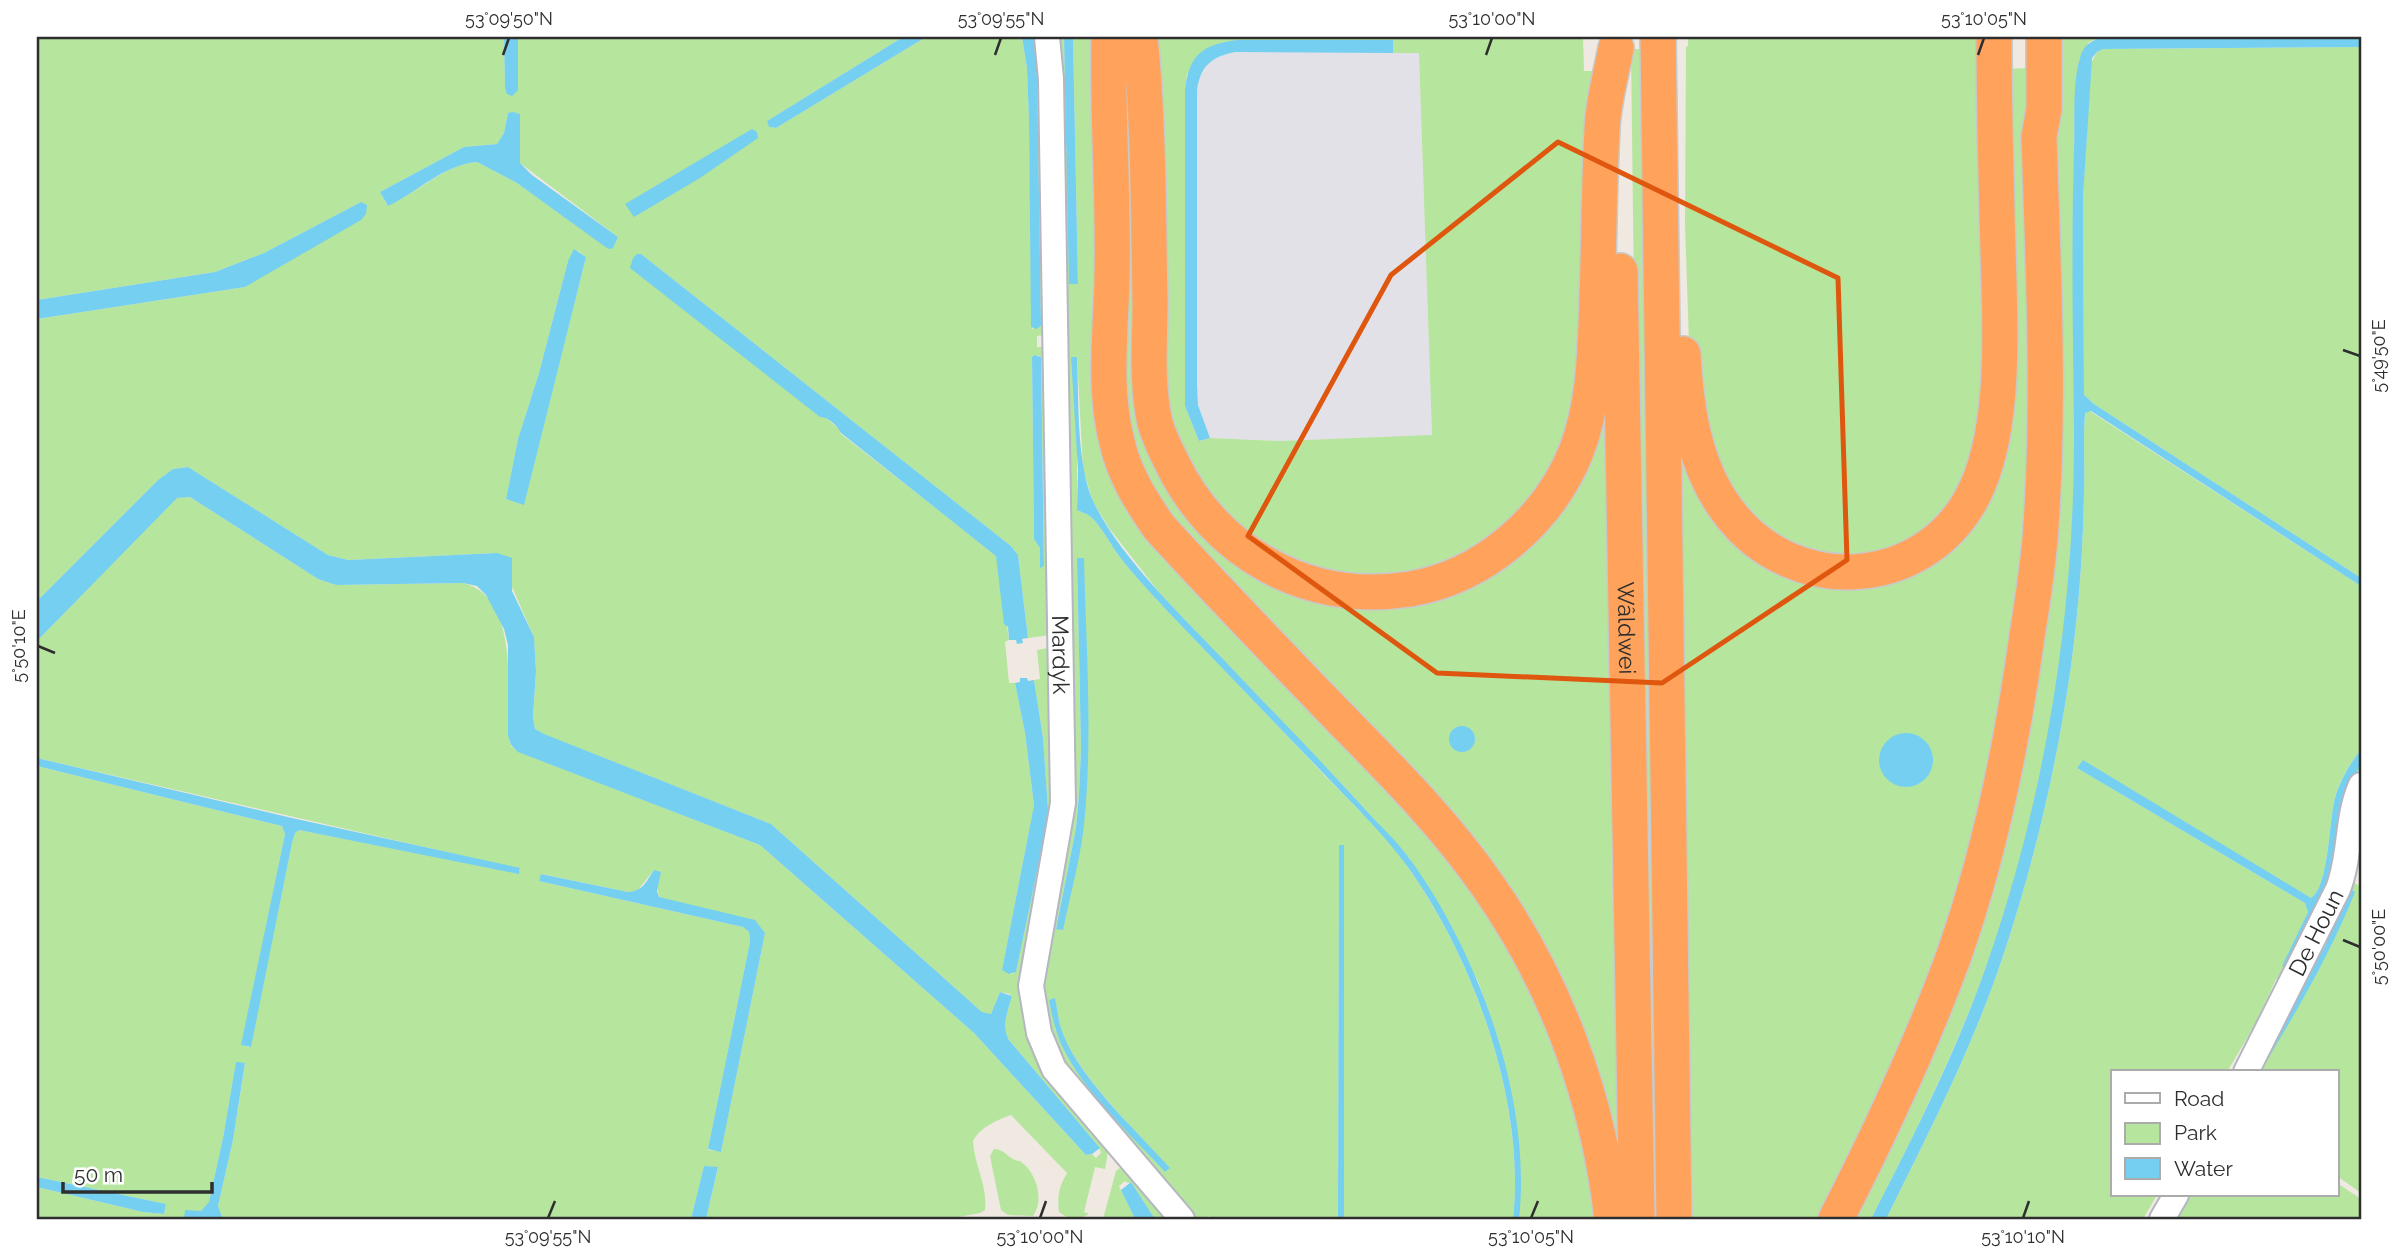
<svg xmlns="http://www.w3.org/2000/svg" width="2398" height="1256" viewBox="0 0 2398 1256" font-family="Raleway,sans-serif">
<rect width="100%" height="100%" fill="#efe9e1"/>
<!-- industrial -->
<path fill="#e3e1e8" d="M1236,52H1419L1432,436L1280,441L1210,438L1198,405L1197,384V91L1199,79L1211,59L1220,55Z"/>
<!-- green -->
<path fill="#b6e59e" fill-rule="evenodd" d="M37,37H504L505,88L518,90V37H903L767,121L772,128H776L926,37H1022L1027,68L1029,121L1032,329L1041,326L1037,66L1034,37H1043V335L1037,336V347H1049L1050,635L1028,638L1018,555L1011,546L641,254H637L839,429L841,434L997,556L1009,640L1005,642L1009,683H1015L1025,733L1034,805L1002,970L1012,974L1016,971L1045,833L1048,809L1043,738L1034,680L1040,679L1037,650L1048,648L1057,654L1059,760L1022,995L1108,1151L1105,1169L1095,1167L1084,1212L1089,1214C1079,1220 1068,1220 1059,1212C1057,1196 1059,1187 1067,1173L1011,1115C997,1120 980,1127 973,1141C974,1165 988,1186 985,1210L980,1213L948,1219H706L718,1168L704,1166L691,1219H233L222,1217L219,1212L218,1206L233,1140L245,1064L236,1063L223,1138L209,1203L201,1211L184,1218L186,1219H37V1187L143,1212L164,1214L166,1204L37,1177V766L282,826L285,834L242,1045L250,1047L292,843L295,833L299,830L519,873L520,869L37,758V641L176,498L190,497L318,579L336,585L463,583C519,596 508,692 508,736L511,746L519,752L760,845L974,1033L1086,1155L1092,1154L1096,1158L1101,1153L1099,1147L1009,1040C1001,1026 1008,1011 1012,996L1010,994L1000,992L991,1014L982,1012L771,824L543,734L535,729L533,717L536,671L534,637L497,553L348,560L328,555L188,467L173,469L158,480L37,601V319L245,287L361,202L264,253L215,272L37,300ZM508,113L520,114V163L618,237L597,240L517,183L477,162C444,164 417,195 387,205L380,192L464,147L497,144L504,133ZM578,251L586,257L523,504L506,499L518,439L539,373L568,261ZM1037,355L1041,357L1044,566L1040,567V548L1034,539L1032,357ZM654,870L659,897L765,933L721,1151L708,1150L750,942L749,932L743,927L539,881L542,874L628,892L637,891Z
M1052,37H1064L1070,284L1078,283L1073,37H1097L1121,470L1447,843L1539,986L1605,1219H1519L1518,1146L1510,1088L1498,1039L1478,981L1410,859L1342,784L1162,596L1109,528L1093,502L1083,469L1077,357V510C1081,512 1088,514 1091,517C1102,527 1110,544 1119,556C1137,579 1158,601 1179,623C1228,674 1277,725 1325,776C1352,803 1386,835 1407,866C1474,960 1526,1103 1513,1219H1344V845H1339L1338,1219H1211L1209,1216L1204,1219H1187L1078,1092L1039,1011L1064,831ZM1077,558L1086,794L1083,829L1062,930L1056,928L1076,828L1079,794L1081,749ZM1055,999C1057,1008 1058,1017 1060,1026C1075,1074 1136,1130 1169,1168L1165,1172L1101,1101L1064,1049L1055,1028Z
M1133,37L1141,368L1217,537L1377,600L1530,534L1605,363L1612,883L1622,1143L1607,1144L1558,997L1313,680L1143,482L1126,411L1118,50Z
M1157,37H1583L1584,71H1592L1595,170L1576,431L1515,527L1415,579L1321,577L1228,526L1167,432ZM1237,40H1393V53H1419L1432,435L1280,441L1210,438L1199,441L1185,406V89L1187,74Z
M1688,37H1982L1990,331L1969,486L1908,549L1808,561L1727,499L1690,371L1685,224L1686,47L1688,46Z
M2051,37H2174L2100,38L2089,42L2080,58C2073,90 2075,127 2074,160C2070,270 2077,380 2074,490C2070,648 2042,807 1990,956C1958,1047 1915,1133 1871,1219H1852L2015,801Z
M2361,47V578L2094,404L2084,395L2083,198L2090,65L2097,52L2103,49Z
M1631,49H1648L1663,1219H1650L1640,791Z
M2027,68L2030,519L1969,886L1825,1219H1689L1680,511L1682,416L1698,474L1828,579L1979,511L2006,69ZM1884,744L1922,782L1904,787L1879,762L1880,753Z
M2088,410L2361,586V749C2350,764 2340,779 2335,798C2329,820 2329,887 2311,898L2083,761L2077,768L2305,903L2308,912L2283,966L2288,968C2305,937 2327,904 2334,869C2341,832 2338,795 2361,764V776L2350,801L2347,818L2340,869L2334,888L2286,988L2241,1072H2235L2263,1023L2282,981L2276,979L2257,1021L2227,1072H2113V1195H2157L2143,1219H1886C1928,1134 1972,1049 2002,959C2034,864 2057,765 2071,666C2079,609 2083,550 2084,492C2085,466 2083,439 2085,413Z
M2353,882L2361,887V1193L2337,1176V1072H2260L2328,951L2337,922L2275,1039Z
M994,1149C1004,1148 1010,1161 1020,1161C1036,1172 1045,1199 1033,1216L1008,1215L1001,1210L990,1156Z
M1124,1165L1167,1219H1155L1131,1182L1128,1183L1125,1181L1119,1186L1135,1219H1103L1116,1171Z
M2337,1183L2361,1199V1219H2167L2181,1195H2337Z"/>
<!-- water -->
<path fill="#75cff0" d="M504,37H518V90L512,96L507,94L505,88Z
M903,37H926L776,128L769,127L767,121Z
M1022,37H1034L1037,66L1041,326L1036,329L1031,327L1029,121L1027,68Z
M1064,37H1073L1078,284H1069Z
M2361,37V47L2103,49L2097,52L2092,58L2083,198L2084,395L2094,404L2361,578V586L2091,411L2085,413C2083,439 2085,466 2084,492C2083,550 2079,608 2071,666C2057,765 2034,864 2002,959C1972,1049 1928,1134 1886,1219H1871C1915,1133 1959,1047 1990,955C2048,785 2075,607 2074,428C2073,335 2071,243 2074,150C2075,122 2072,84 2080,58C2083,46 2089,42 2100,38Z
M1237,40H1393V53L1236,52C1212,56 1200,66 1197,91V384L1198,405L1210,438L1199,441L1185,406V89C1190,53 1203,45 1237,40Z
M513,112L520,114V163L532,175L618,237L613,248L609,249L604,246L517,183L477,162C445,164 416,193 388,206L380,192L464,147L497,144L504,133L508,113Z
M752,129L757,132L758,138L700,178L634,217L625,204Z
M361,202L367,205L366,214L361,220L245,287L37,319V300L215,272L264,253Z
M574,249L586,257L524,505L506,499L518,439L539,373L568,261Z
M637,254H641L1011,546L1018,555L1028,638L1022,639L1023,643L1017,644L1016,640H1009L1008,627L1004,624L996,556L841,433C838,426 827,416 820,417L630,268L633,258Z
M1035,355L1041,357L1044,566L1040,568V548L1034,539L1032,357Z
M1071,357H1077C1079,399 1076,465 1094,503C1121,558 1179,613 1221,657C1268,707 1317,756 1363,807C1379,825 1398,842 1412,862C1480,957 1532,1101 1519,1219H1513C1526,1103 1474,959 1407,866C1385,835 1349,800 1322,772C1273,721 1224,670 1175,619C1156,599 1136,578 1119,556C1110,544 1102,527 1091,517C1088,514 1081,512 1077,510L1078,470Z
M188,467L328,555L348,560L497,553L512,558V591L534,637L536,671L533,717L535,729L544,734L771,824L982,1012L991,1014L1000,992L1012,996C1008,1011 1001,1026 1009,1040L1100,1148L1092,1154L1086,1155L974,1033L760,845L518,752L511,745L508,736V645L504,629L486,595L477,586L463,583L336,585L318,579L190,497L177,498L37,641V601L158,480L173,469Z
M1077,558H1084C1086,647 1093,737 1084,825C1080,860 1070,896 1063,930L1056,929L1076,828L1079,794L1081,749Z
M1020,678H1027L1028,681L1034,680L1043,738L1048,809L1045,833L1016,972L1009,974L1002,970L1034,805L1025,733L1015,683L1020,682Z
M1449 739a13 13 0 1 1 26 0a13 13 0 1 1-26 0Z
M1879 760a27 27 0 1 1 54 0a27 27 0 1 1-54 0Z
M2361,749V764L2349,786L2334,868L2288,968L2282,966L2308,912L2305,903L2077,768L2083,760L2311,898C2329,887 2329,820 2335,798C2340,780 2350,764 2361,749Z
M37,758L292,818L520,868L519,874L299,830L295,833L292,843L251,1047L241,1045L285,834L282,826L37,766Z
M1339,845H1344V1219H1338Z
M654,870L661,872L657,891L659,897L755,920L765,933L721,1152L708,1149L750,942L749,932L743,927L539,881L541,874L628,892C643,891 646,882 654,870Z
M2350,889L2355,892C2330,955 2295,1014 2260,1072H2255L2325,946Z
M1055,998C1057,1007 1058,1017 1060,1025C1074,1074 1136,1130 1170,1168L1165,1172C1131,1135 1084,1092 1062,1046C1055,1031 1052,1016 1049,1000Z
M236,1062L245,1063L233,1140L218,1206L222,1217L233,1219H184L185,1210L201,1211L209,1202L223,1138Z
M704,1166L718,1167L706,1219H691Z
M37,1177L166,1204L164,1214L143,1212L37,1187Z
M1131,1182L1155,1219H1135L1121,1190Z"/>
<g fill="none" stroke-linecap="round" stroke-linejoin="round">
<defs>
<g id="minor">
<path id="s1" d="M1047,37L1051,79L1063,803L1031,986L1039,1033L1054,1069L1182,1219"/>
<path id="s2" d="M2246,1072L2338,889C2351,856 2346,818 2361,785"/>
<path d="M2162,1219L2176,1195"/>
</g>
<g id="highway">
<path d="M1109,37C1107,117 1114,197 1112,277C1111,331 1103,389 1117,442C1124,474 1141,501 1159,527C1219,593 1280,656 1341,719C1393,772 1446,825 1488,886C1557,984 1599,1101 1612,1219"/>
<path d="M1140,37C1149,125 1148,213 1150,301C1150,342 1146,384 1155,423C1159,437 1165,449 1171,461C1215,553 1307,605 1410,589C1483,577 1548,521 1576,452C1595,403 1595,350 1597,298C1599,242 1599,185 1602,129C1603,102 1611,75 1616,48"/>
<path d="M1658,37L1674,1219"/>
<path id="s3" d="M1620,271L1637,1219"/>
<path d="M1683,354C1686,408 1694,466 1727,510C1793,601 1933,591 1978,485C2006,420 2000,320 1998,249C1996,178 1994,108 1994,37"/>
<path d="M1836,1219C1879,1135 1920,1048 1953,958C1990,854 2012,745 2027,636C2033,599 2039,562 2041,525C2050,396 2043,266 2039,137L2044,109V37"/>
</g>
</defs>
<!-- minor casing -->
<use href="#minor" stroke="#b4b7c1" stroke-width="28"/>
<!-- highway casing -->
<use href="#highway" stroke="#c9c9c9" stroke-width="38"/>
<!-- minor -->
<use href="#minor" stroke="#fff" stroke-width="24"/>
<!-- highway -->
<use href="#highway" stroke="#ffa35c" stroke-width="35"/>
</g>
<!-- marked area -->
<path fill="none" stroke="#df570e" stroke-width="5" stroke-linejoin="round" d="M1558,142L1838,278L1847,560L1662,683L1437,673L1248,536L1391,275Z"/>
<!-- ticks -->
<path fill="none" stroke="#2e2e2e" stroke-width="2.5" d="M503,55L509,38M995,55L1001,38M1486,55L1492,38M1978,55L1984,38M2343,350L2360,356M38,646L55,653M2343,940L2360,947M548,1218L555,1201M1040,1218L1046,1201M1531,1218L1538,1201M2023,1218L2029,1201"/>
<g text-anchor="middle" stroke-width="5" stroke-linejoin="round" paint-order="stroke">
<!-- street labels -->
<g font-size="23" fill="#2e2e2e" stroke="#fff">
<text dy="8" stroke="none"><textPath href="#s3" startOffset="357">Wâldwei</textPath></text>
<text dy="8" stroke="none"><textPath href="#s1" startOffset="618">Mardyk</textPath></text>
<text dy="8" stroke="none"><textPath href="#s2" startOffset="156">De Houn</textPath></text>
</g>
</g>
<!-- border -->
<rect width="2398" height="1256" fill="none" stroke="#ffffff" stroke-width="77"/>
<!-- legend -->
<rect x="2111" y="1070" width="228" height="126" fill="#ffffff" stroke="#ababab" stroke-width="2"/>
<rect x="2125" y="1093" width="35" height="10" fill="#ffffff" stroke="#ababab" stroke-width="2"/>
<text x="2174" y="1106" font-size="21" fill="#2e2e2e">Road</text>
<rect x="2125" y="1123" width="35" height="21" fill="#b6e59e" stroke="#ababab" stroke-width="2"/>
<text x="2174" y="1140" font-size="21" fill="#2e2e2e">Park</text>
<rect x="2125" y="1158" width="35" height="21" fill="#75cff0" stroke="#ababab" stroke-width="2"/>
<text x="2174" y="1176" font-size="21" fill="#2e2e2e">Water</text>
<!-- scale -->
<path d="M63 1182v10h149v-10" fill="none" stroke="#2e2e2e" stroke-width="3.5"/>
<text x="74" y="1182" font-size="21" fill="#2e2e2e" stroke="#ffffff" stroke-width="5" paint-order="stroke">50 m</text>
<rect x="38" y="38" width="2322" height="1180" fill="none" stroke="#2e2e2e" stroke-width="2.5"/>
<g font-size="18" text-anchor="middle" fill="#2e2e2e">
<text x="509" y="25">53°09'50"N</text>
<text x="1001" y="25">53°09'55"N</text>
<text x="1492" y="25">53°10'00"N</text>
<text x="1984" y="25">53°10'05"N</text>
<text transform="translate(2379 356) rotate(-90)" y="6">5°49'50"E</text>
<text transform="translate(19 646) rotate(-90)" y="6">5°50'10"E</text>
<text transform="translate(2379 947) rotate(-90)" y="6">5°50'00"E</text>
<text x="548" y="1243">53°09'55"N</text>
<text x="1040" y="1243">53°10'00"N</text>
<text x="1531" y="1243">53°10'05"N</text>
<text x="2023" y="1243">53°10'10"N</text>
</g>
</svg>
